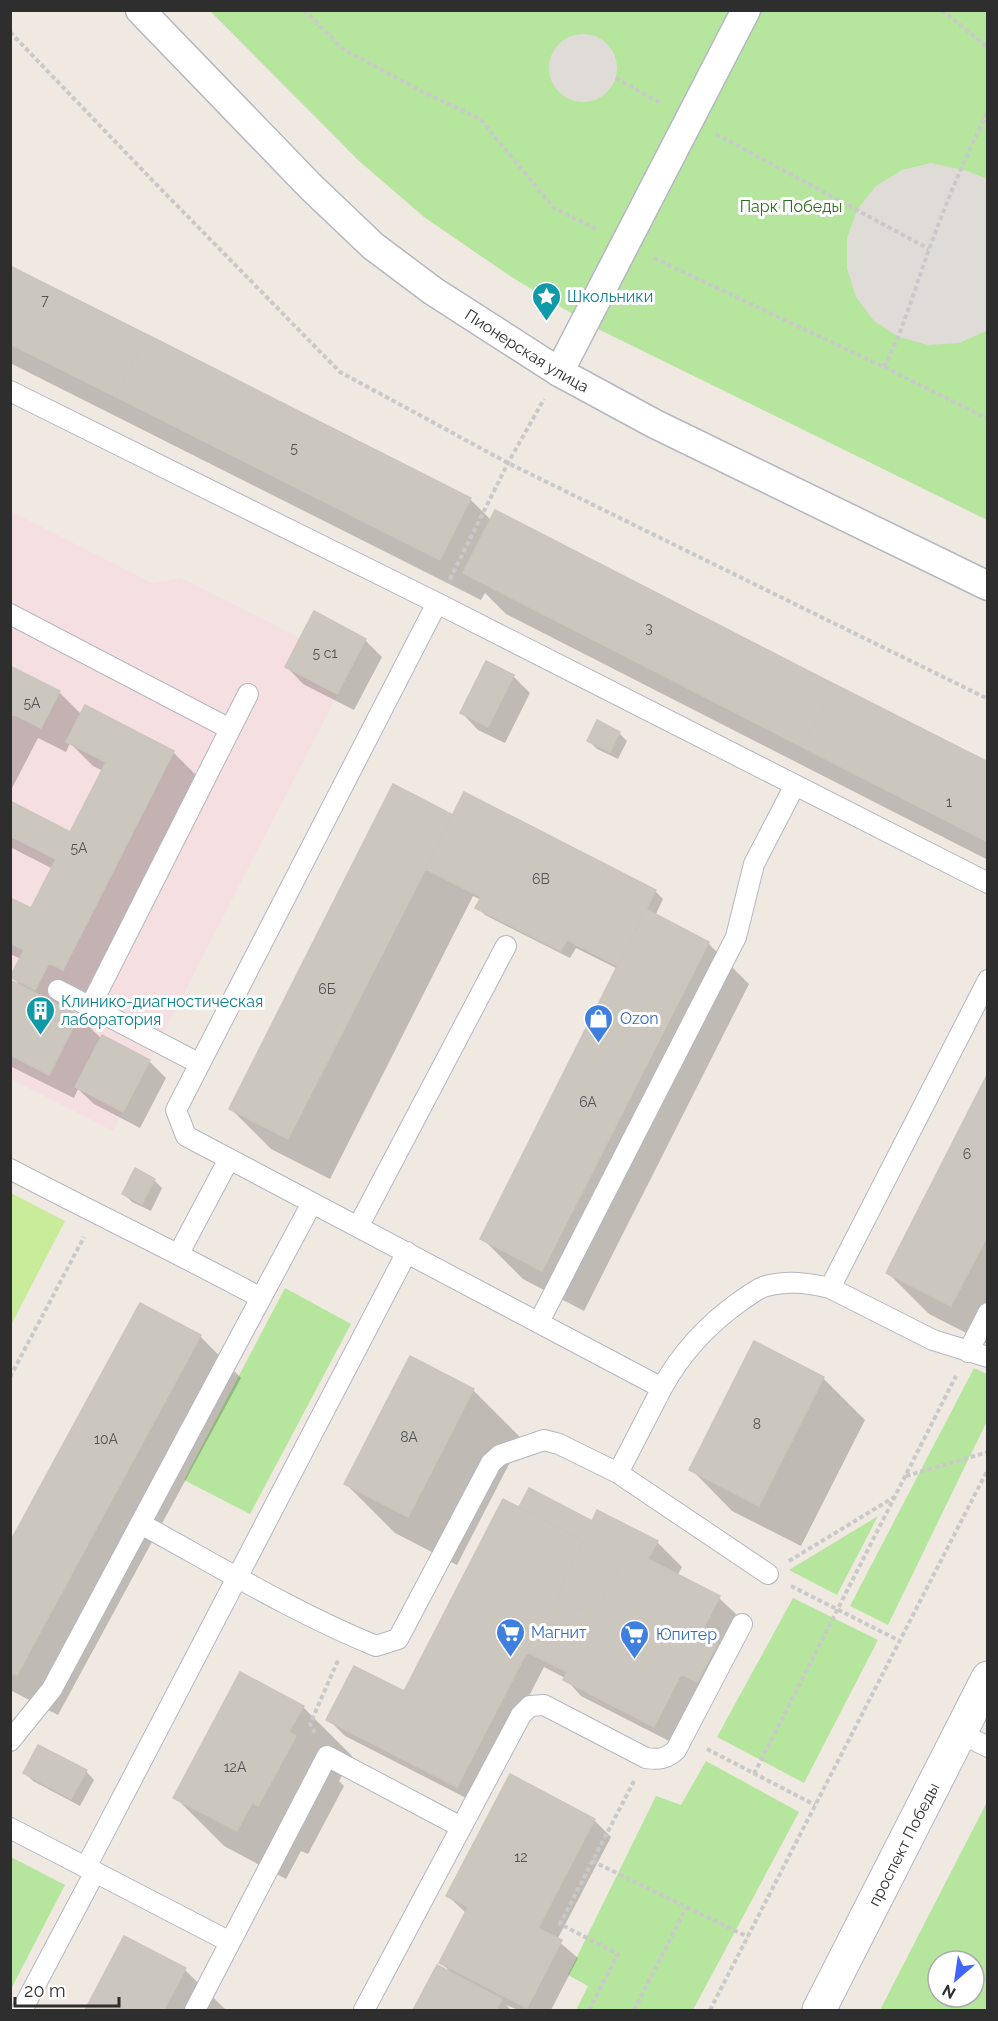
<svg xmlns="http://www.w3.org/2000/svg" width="998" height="2021" viewBox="0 0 998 2021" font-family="Raleway,sans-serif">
<rect width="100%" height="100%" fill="#efe9e1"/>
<!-- medical -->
<path fill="#f5dfe0" d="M10,511L152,583L181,578L300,638L314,611L366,639L113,1131L11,1079Z"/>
<!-- green -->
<path fill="#b6e59e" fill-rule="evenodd" d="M210,11H987V520L594,327L510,276L424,217L359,161Z
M285,1288L351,1324L250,1514L184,1480Z
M974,1368L987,1374V1421L888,1625L850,1606Z
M878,1516L837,1595L789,1570Z
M793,1598L878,1640L804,1783L717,1737Z
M706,1761L799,1812L693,2010H576L588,1986L568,1975L656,1796L681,1805Z
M987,1802V2010H880ZM938,1961H974V1997H938Z
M11,1857L65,1885L11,1989Z"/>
<!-- pitch -->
<path fill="#c9ec9a" d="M11,1193L65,1221L11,1325Z"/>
<!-- plaza -->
<path fill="#dfdcd8" d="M549 68a34 34 0 1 1 68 0a34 34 0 1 1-68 0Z
M931,163L967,171L987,179L988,330L959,343L928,345L899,337L874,321L856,297L847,268V238L857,210L876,186L902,170Z"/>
<!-- shadow -->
<path fill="#0003" d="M10,267L470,499L491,520L988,764V860L506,614L485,593L481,600L10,363Z
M365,640L382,657L354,710L303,684L287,667Z
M10,668L59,692L82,715L173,752L198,777L88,993L73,986L62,1008L78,1016L102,1039L149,1061L166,1078L140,1128L94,1104L78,1089L74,1098L10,1066V981L21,986L12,977L21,959L10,954V900L32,910L53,869L10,847V803L71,834L103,771L93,766L70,743L66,752L38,738L10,792Z
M513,676L530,693L505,743L478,730L462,713Z
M619,733L627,741L618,759L597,749L589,741Z
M453,817L655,891L663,899L655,916L708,943L749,984L584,1311L523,1279L482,1238L618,969L576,948L570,958L485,915L477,907L481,900L473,896L330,1179L271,1149L230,1108Z
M988,1076V1344L929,1314L887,1272Z
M154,1180L162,1188L151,1211L132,1202L124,1194Z
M200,1336L241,1378L58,1715L10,1690V1546Z
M754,1343L824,1379L865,1420L801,1546L732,1511L691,1469Z
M473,1390L522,1439L457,1565L395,1533L346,1484Z
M521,1507L592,1523L657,1542L682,1567L677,1576L719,1598L736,1614L671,1742L581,1696L565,1678L544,1667L474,1802L345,1736L328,1719L405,1693L525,1512Z
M303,1707L352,1756L339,1781L344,1786L308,1854L301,1851L286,1879L224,1846L175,1797Z
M86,1771L94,1780L80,1806L33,1781L25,1773Z
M594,1820L611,1837L557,1940L578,1958L551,2010H518L506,2005L511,2010H415L437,1967L452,1974L441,1962L466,1913L448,1896Z
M125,1938L185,1970L226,2010H87Z"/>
<!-- building -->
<path fill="#cbc7bf" stroke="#cbc5ba" stroke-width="1.5" d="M10,266L148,335L116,397L10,344Z
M148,335L471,498L440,560L116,397Z
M495,510L834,684L802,747L463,573Z
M314,611L366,639L337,694L285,667Z
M486,661L514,675L488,727L460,713Z
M10,666L60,691L41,728L13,714L10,720Z
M834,684L988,762V842L802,747Z
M85,705L174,751L63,970L49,963L35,990L10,977L24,950L10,943V898L31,908L56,859L10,836V801L70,832L106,762L66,742Z
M597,720L620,732L610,752L587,741Z
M393,784L453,815L288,1139L229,1109Z
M464,792L656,890L618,966L567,940L561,951L475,908L481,897L425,869Z
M646,909L709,942L542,1271L480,1239Z
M10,980L79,1015L49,1075L10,1055Z
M102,1035L150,1060L123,1112L75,1087Z
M988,1073V1235L951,1306L886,1273Z
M135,1168L155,1179L142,1204L122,1194Z
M140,1303L201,1335L17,1675L10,1672V1542Z
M754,1341L824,1377L759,1506L689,1470Z
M410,1356L474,1389L408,1517L344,1484Z
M529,1488L592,1521L597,1510L658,1541L648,1559L629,1549L594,1616L556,1597L584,1541L519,1507Z
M503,1499L584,1541L556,1597L594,1616L629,1549L720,1596L700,1635L717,1644L697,1682L681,1674L654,1727L563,1680L567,1672L527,1652L457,1787L326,1720L354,1666L404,1691Z
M240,1672L304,1706L289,1732L296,1736L258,1806L252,1803L237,1831L173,1798Z
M38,1745L87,1770L71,1799L23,1773Z
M510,1774L595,1819L538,1928L562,1940L527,2008L439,1963L468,1907L446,1896Z
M124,1936L186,1968L164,2010H85Z
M437,1965L502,1999L496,2010H413Z"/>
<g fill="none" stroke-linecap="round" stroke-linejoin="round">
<defs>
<path id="service" d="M10,391L437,603L988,883
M437,603L176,1110L186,1136L662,1388L618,1473L768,1574
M10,614L230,729
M988,980L830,1288L933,1340L988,1357
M58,990L200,1064
M90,1007L248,694
M10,1169C94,1213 178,1253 261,1298L312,1203
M358,1227L506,946
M179,1253L229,1159
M539,1322L736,937L754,864L795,785
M968,1352L988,1313
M662,1388C682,1351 708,1324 742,1300C750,1295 758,1288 766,1286C788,1280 808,1283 830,1288
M141,1524C218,1566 295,1613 376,1646L398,1639L491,1463L500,1455L544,1440L559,1444L618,1473
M960,1733L988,1747
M10,1741L52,1689L261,1298
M10,1828L230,1942
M86,1867L407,1252
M22,2010L95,1872
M195,2010L327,1756L461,1827
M364,2010L521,1715L530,1706L544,1705L646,1758C659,1760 666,1759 676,1750L742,1624"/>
<g id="pedestrian">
<path id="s1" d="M140,10L311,187L373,246L433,291L559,372L655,424L988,586"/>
<path d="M559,372L746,10"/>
</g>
<g id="secondary">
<path id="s2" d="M819,2010L988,1678"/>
</g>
</defs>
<!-- service casing -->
<use href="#service" stroke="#b4b7c1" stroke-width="22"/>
<!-- pedestrian casing -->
<use href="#pedestrian" stroke="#b4b7c1" stroke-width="31"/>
<!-- secondary casing -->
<use href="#secondary" stroke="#b4b7c1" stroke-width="35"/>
<!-- path -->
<path stroke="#c9c9c9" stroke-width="4" stroke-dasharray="4.5 3" stroke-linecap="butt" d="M304,10L343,49L419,90L480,119L554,208L596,229
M942,10L988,48
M10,32L153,181L340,372L508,463L988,699
M616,78L662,104
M716,134L929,249
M654,258L884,367L988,419
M884,367C904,329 915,287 930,247C947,200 966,155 988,111
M450,579L508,463L544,399
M10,1377L84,1237
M906,1476L988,1452
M789,1561L896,1496
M791,1586L900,1641
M315,1733L310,1724L339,1658
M707,1749L815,1805
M754,1774L956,1376
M592,1861L748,1937
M589,2010L618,1954L560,1924L634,1781
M634,2010L686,1908
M710,2010L988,1469"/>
<!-- service -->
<use href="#service" stroke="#fff" stroke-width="20"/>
<!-- pedestrian -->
<use href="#pedestrian" stroke="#fff" stroke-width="28"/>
<!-- secondary -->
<use href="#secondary" stroke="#fff" stroke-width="33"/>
</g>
<!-- icons -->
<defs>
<symbol id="sight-pin" viewBox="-11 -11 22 30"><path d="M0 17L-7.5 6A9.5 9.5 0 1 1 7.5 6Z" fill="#0f9aa8" stroke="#fff"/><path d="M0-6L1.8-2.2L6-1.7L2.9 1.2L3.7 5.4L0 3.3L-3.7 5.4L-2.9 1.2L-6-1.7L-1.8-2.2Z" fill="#fff"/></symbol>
<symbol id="building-pin" viewBox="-11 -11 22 30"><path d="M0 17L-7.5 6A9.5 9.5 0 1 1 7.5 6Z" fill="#0f9aa8" stroke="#fff"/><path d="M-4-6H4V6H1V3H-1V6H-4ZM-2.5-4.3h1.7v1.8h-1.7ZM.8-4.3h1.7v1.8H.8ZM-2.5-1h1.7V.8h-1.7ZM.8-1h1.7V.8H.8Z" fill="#fff"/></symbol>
<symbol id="shop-pin" viewBox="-11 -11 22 30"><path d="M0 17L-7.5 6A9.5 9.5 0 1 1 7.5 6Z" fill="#3f7fe0" stroke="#fff"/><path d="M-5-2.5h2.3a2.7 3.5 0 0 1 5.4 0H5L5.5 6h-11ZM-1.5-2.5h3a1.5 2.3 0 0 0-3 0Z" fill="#fff"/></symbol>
<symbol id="supermarket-pin" viewBox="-11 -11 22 30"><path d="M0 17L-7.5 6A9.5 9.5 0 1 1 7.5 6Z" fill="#3f7fe0" stroke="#fff"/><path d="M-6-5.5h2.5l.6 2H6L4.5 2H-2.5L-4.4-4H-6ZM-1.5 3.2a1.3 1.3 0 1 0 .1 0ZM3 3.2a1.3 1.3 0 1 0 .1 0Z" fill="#fff"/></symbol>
</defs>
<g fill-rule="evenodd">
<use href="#sight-pin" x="530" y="280" width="33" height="45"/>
<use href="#building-pin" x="24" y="994" width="33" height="45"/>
<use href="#shop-pin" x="582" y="1002" width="33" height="45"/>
<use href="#supermarket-pin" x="494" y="1616" width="33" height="45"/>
<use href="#supermarket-pin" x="618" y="1618" width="33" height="45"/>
</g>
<g text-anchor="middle" stroke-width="6" stroke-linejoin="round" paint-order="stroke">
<!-- number labels -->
<g font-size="14" fill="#555452">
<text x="45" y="305">7</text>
<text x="294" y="453">5</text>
<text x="649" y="633">3</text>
<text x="325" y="658">5 с1</text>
<text x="32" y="708">5А</text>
<text x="949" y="807">1</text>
<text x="79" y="853">5А</text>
<text x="541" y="884">6В</text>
<text x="327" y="994">6Б</text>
<text x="588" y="1107">6А</text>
<text x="967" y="1159">6</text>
<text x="757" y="1429">8</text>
<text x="409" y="1442">8А</text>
<text x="106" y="1444">10А</text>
<text x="235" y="1772">12А</text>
<text x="521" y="1862">12</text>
</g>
<!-- park labels -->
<g font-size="16" fill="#2c6e1b" stroke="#fff">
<text x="791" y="212">Парк Победы</text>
</g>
<!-- culture labels -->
<g font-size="16" fill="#0d838f" stroke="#fff" text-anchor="start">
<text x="567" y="302">Школьники</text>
<text x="61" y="1007">Клинико-диагностическая<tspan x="61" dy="18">лаборатория</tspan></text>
</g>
<!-- street labels -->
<g font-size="16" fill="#2e2e2e" stroke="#fff">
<text dy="6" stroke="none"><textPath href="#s1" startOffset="518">Пионерская улица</textPath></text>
<text dy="6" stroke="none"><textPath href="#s2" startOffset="186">проспект Победы</textPath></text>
</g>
<!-- shop labels -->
<g font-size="16" fill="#366cbe" stroke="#fff" text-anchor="start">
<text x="620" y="1024">Ozon</text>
<text x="531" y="1638">Магнит</text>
<text x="656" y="1640">Юпитер</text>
</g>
</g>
<!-- border -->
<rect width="998" height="2021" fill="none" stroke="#2e2e2e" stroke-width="24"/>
<!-- north arrow -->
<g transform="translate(956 1979) rotate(209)"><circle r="28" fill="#ffffff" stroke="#ababab" stroke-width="1.5"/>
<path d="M0-4.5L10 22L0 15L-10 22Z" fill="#4264fb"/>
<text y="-9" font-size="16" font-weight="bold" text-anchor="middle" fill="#2e2e2e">N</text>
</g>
<!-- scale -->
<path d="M15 1997v9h104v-9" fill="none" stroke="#2e2e2e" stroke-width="3"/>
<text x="24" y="1997" font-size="18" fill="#2e2e2e" stroke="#ffffff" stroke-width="4.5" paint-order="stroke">20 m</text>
</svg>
